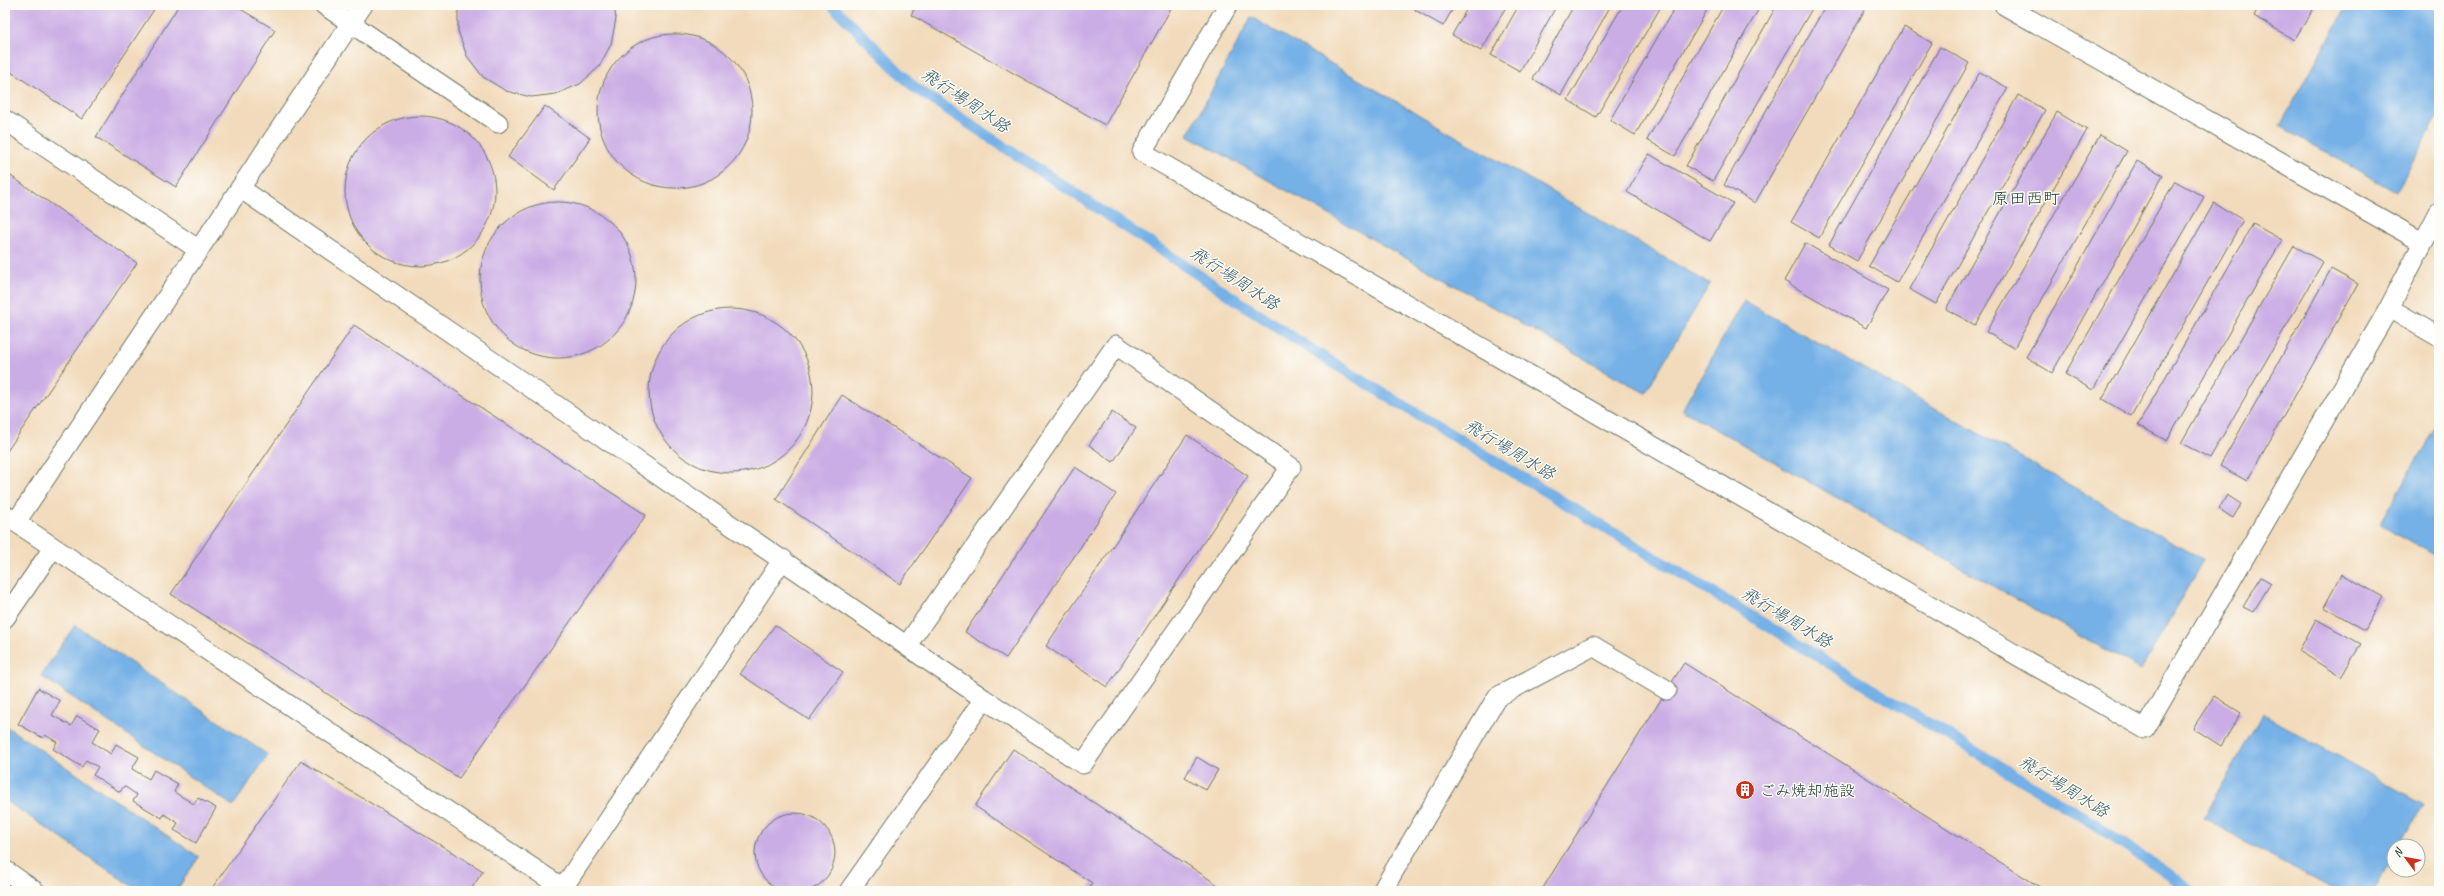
<svg xmlns="http://www.w3.org/2000/svg" width="2444" height="896" viewBox="0 0 2444 896" font-family="Caveat,'Klee One',sans-serif">
<rect width="100%" height="100%" fill="#fdfcf7"/>
<filter id="ink" filterUnits="userSpaceOnUse"><feTurbulence type="fractalNoise" baseFrequency=".025" numOctaves="2"/><feDisplacementMap in="SourceGraphic" scale="8" xChannelSelector="R" yChannelSelector="G"/><feConvolveMatrix kernelMatrix="1 2 1 2 8 2 1 2 1" color-interpolation-filters="sRGB"/></filter>
<filter id="wash" filterUnits="userSpaceOnUse"><feTurbulence type="fractalNoise" baseFrequency=".012" numOctaves="4" result="noise"/><feDisplacementMap in="SourceGraphic" scale="16" xChannelSelector="R" yChannelSelector="G"/><feGaussianBlur stdDeviation="0.9" result="paint"/><feColorMatrix in="noise" values="0 0 0 0 0 0 0 0 0 0 0 0 0 0 0 0 0 1.4 0 .05"/><feComposite in="paint" operator="in"/></filter>
<g filter="url(#wash)">
<rect width="100%" height="100%" fill="#f2dbbc"/>
<!-- water -->
<path fill="#75b0e6" stroke="#4a768d" d="M2347,5H2439V115L2396,192L2280,126Z
M1251,17L1710,284L1645,393L1188,135Z
M1744,301L2203,560L2141,670L1682,410Z
M2439,420V557L2380,524Z
M75,625L268,755L233,806L41,676Z
M2262,714L2423,804L2400,846H2394V856L2374,891H2334L2204,818Z
M7,727L199,857L176,891H139L5,800Z"/>
<g fill="none" stroke-linecap="round" stroke-linejoin="round">
<!-- stream -->
<path stroke="#75b0e6" stroke-width="11" d="M832,5L915,88L1323,357L2085,818L2193,891"/>
</g>
<g id="blocks">
<!-- building -->
<path fill="#cbade5" d="M5,5H157L82,119L5,68Z
M179,5H234L275,30L176,187L96,137Z
M458,5H614L616,19L611,44L599,67L580,84L556,94L531,97L506,91L483,77L467,56L458,31Z
M916,5H1173L1105,125L911,15Z
M1418,5H1455L1443,26L1415,10Z
M1469,5H1507L1481,51L1452,35Z
M1519,5H1557L1520,71L1491,55Z
M1574,5H1611L1561,95L1533,79Z
M1623,5H1662L1596,117L1568,100Z
M1676,5H1710L1635,135L1610,120Z
M1724,5H1761L1675,156L1647,140Z
M1777,5H1814L1713,181L1686,166Z
M1826,5L1867,6L1755,203L1724,185Z
M2260,5H2316L2294,40L2254,16Z
M1904,27L1932,43L1819,238L1791,222Z
M598 111a77 77 0 1 1 154 0a77 77 0 1 1-154 0Z
M1940,47L1969,63L1857,261L1829,245Z
M1980,72L2008,88L1897,282L1869,266Z
M2018,95L2045,110L1936,304L1909,289Z
M545,106L590,138L554,190L508,157Z
M2057,112L2087,130L1975,325L1946,309Z
M345 191a75 75 0 1 1 150 0a75 75 0 1 1-150 0Z
M2100,135L2127,151L2014,348L1986,332Z
M1649,154L1733,203L1710,241L1627,192Z
M2137,161L2163,175L2052,373L2026,357Z
M5,172L137,263L5,454Z
M2175,181L2204,197L2093,390L2065,374Z
M480 280a78 78 0 1 1 156 0a78 78 0 1 1-156 0Z
M2214,203L2243,220L2131,416L2102,399Z
M2253,224L2282,240L2167,441L2138,425Z
M1805,243L1888,290L1866,328L1784,281Z
M2294,246L2323,262L2210,458L2181,443Z
M2331,269L2358,284L2247,481L2220,466Z
M649 391a82 82 0 1 1 164 0a82 82 0 1 1-164 0Z
M354,325L646,515L459,778L171,594Z
M842,395L972,478L900,584L776,499Z
M1112,412L1136,428L1113,462L1089,445Z
M1187,435L1248,476L1107,687L1046,646Z
M1075,467L1116,494L1006,658L965,632Z
M2227,495L2241,504L2233,518L2219,509Z
M2342,574L2383,597L2365,630L2324,607Z
M2261,577L2271,583L2253,612L2243,607Z
M2316,619L2361,644L2341,677L2299,651Z
M775,625L843,672L809,720L740,674Z
M1684,663L2046,891H1541Z
M38,688L60,701L52,715L71,726L77,716L100,729L92,742L111,754L116,744L139,757L132,769L149,779L154,770L178,784L174,792L194,804L198,798L216,808L196,843L174,830L178,823L164,814L162,818L133,801L137,795L124,786L120,792L93,775L98,767L86,760L82,767L53,749L57,742L45,735L43,738L18,724Z
M2214,696L2241,713L2221,746L2193,728Z
M1013,749L1227,891H1087L1092,883L975,806Z
M1197,757L1218,770L1206,790L1185,777Z
M301,761L483,871L470,891H210Z
M755 853a40 40 0 1 1 80 0a40 40 0 1 1-80 0Z"/>
</g>
</g>
<g filter="url(#ink)">
<use href="#blocks" fill-opacity="0" stroke="#697464" stroke-width="1"/>
<g fill="none" stroke-linecap="round" stroke-linejoin="round">
<defs>
<path id="lane" d="M324,5L498,123
M1228,5L1142,152L2145,729L2389,308L2439,212
M2004,5L2422,242
M5,120L199,250
M240,188L984,699L849,891
M2389,308L2439,337
M5,515L567,891
M16,522L363,5
M5,618L53,548
M907,645L1116,345L1291,467L1083,764L984,699
M5,870L35,891
M563,888L783,559
M1382,891L1497,697L1593,646L1667,690"/>
</defs>
<!-- lane casing -->
<use href="#lane" stroke="#697464" stroke-width="21"/>
<!-- lane -->
<use href="#lane" stroke="#fff" stroke-width="19"/>
</g>
</g>
<!-- icons -->
<defs>
<symbol id="building-disc" viewBox="-11 -11 22 22"><circle r="9.5" fill="#c8321e" stroke="#fdfcf7"/><path d="M-4-6H4V6H1V3H-1V6H-4ZM-2.5-4.3h1.7v1.8h-1.7ZM.8-4.3h1.7v1.8H.8ZM-2.5-1h1.7V.8h-1.7ZM.8-1h1.7V.8H.8Z" fill="#fff"/></symbol>
</defs>
<g fill-rule="evenodd">
<use href="#building-disc" x="1734" y="779" width="22" height="22"/>
</g>
<g text-anchor="middle" stroke-width="3" stroke-linejoin="round" paint-order="stroke">
<!-- poi labels -->
<g font-size="16" fill="#1f3d34" stroke="#fdfcf7" text-anchor="start">
<text x="1759" y="796">ごみ焼却施設</text>
</g>
<!-- water labels -->
<g font-size="17" font-style="italic" fill="#396069" stroke="#fdfcf7">
<text transform="translate(966 100) rotate(34)" y="6">飛行場周水路</text>
<text transform="translate(1235 278) rotate(33)" y="6">飛行場周水路</text>
<text transform="translate(1510 449) rotate(31)" y="6">飛行場周水路</text>
<text transform="translate(1787 617) rotate(31)" y="6">飛行場周水路</text>
<text transform="translate(2064 786) rotate(32)" y="6">飛行場周水路</text>
</g>
<!-- neighbourhood labels -->
<g font-size="17" fill="#1f3d34" stroke="#fdfcf7">
<text x="2026" y="204">原田西町</text>
</g>
</g>
<!-- margin -->
<rect width="2444" height="896" fill="none" stroke="#fdfcf7" stroke-width="20"/>
<!-- north arrow -->
<g transform="translate(2406 858) rotate(302)"><circle r="19" fill="#fdfcf7" stroke="#a4b0a9"/>
<path d="M0-3L7 15L0 10L-7 15Z" fill="#c8321e"/>
<text y="-6" font-size="11" font-weight="bold" text-anchor="middle" fill="#1f3d34">N</text>
</g>
</svg>
